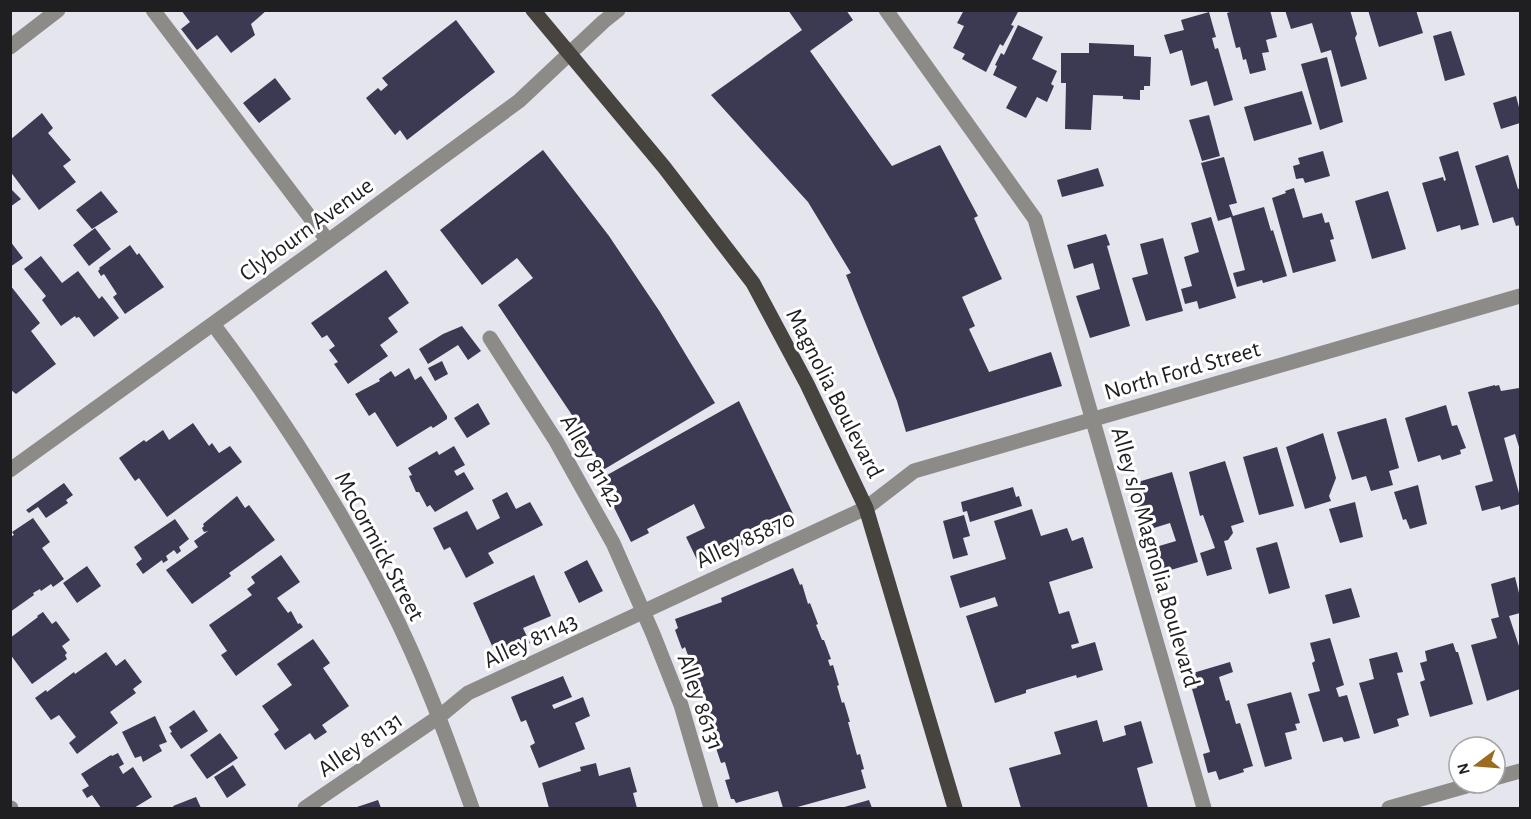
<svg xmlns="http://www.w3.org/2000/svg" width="1531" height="819" viewBox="0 0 1531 819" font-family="'Alegreya Sans',sans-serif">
<rect width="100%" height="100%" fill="#e5e5ed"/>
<!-- building -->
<path fill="#3b3a52" d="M181,10H267L251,24L255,35L231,53L217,35L197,50L181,29L190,22Z
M788,10H846L853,20L810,51L892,166L940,145L978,216L974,218L1002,279L962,297L975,326L969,329L989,372L1051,352L1062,386L906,432L897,401L846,275L851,273L808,202L711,95L802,30Z
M964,10H1019L1011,25L1014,26L1003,46L1000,44L986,72L962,59L965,54L953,48L964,26L957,23Z
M1236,10H1270L1277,37L1266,40L1269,52L1262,53L1266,70L1250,74L1246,59L1243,60L1240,47L1236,48L1227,13Z
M1285,10H1350L1357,34L1355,38L1367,79L1341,87L1331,50L1321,53L1312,23L1291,29Z
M1368,10H1416L1423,33L1379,47Z
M1209,12L1216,37L1212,38L1215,49L1218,48L1233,100L1214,106L1207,81L1191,86L1182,50L1170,54L1164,35L1184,30L1181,20Z
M456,20L495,72L407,140L400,130L395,135L366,98L378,88L381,91L388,85L382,78Z
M1018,25L1043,37L1032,59L1057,71L1051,84L1054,86L1047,102L1037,97L1026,118L1006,108L1017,87L993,75L997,66L995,65L1001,53L1004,55Z
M1451,31L1465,75L1445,81L1433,36Z
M1089,43L1134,45V56L1151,57L1150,86H1144V90H1140V100L1123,99V96L1093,95L1091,130L1065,129L1066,83H1061V53H1089Z
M1327,57L1343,122L1320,130L1301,64Z
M275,78L291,99L259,123L243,103Z
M1302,91L1312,124L1254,141L1244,107Z
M1516,96L1520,111V123L1501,129L1493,103Z
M42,113L53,128L48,133L71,160L63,166L76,182L39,210L10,171V140Z
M1209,115L1220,156L1202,161L1189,120Z
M543,150L609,236L660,312L715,403L603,470L574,418L498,305L533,278L517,258L482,285L440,230Z
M1323,151L1330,176L1305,183L1303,178L1296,179L1293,166L1300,164L1298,158Z
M1458,151L1479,225L1461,230L1460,225L1437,232L1422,183L1443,177L1444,181L1446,180L1439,157Z
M1508,155L1518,189L1520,188V225L1516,226L1513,217L1493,223L1475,166Z
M1224,157L1237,203L1229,205L1233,216L1264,207L1271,231L1273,230L1287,276L1263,283L1262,280L1237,287L1233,273L1245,270L1231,217L1218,221L1201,163Z
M1098,168L1104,186L1062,197L1057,180Z
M10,188L21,199L10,207Z
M1294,188L1303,218L1322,213L1325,223L1329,222L1334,239L1330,240L1336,261L1293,273L1272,198L1286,193L1285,191Z
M101,191L118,212L92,229L76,210Z
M1388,191L1406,249L1372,259L1355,201Z
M1211,217L1236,298L1199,309L1197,301L1185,304L1181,289L1192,286L1184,257L1199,252L1191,223Z
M95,228L111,249L89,266L73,245Z
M1106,234L1110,245L1107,246L1130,326L1090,338L1076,296L1100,289L1093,263L1074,269L1067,245Z
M1163,238L1183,311L1146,321L1132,278L1148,274L1140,244Z
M10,241L23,258L10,267Z
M130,245L137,255L139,253L164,287L125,314L113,297L117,294L104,274L101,276L98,271L100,269L99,268Z
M41,256L62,283L78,271L99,299L102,296L119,318L94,337L79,317L76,318L75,316L61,326L42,300L46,296L24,269Z
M386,270L409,303L388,318L398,332L380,345L388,356L348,384L334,364L338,362L329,350L335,346L327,335L322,338L311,323Z
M10,285L40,323L31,331L56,364L16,394L10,389Z
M462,326L481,351L468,360L458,345L428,364L419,349L443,334Z
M442,361L448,374L435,381L428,368Z
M409,368L415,380L421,376L447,416V419L433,428L431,426L397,447L375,412L369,416L355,394L380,381L379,379L391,371L395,377Z
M1495,385V386L1499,385L1501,391L1519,388L1520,393V450L1515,434L1504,438L1520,497V504L1501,510L1500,506L1482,511L1475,486L1493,481L1468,392Z
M739,401L795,518L700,566L686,537L705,528L694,504L647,529L649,533L631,542L600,479Z
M478,403L490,424L467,438L454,418Z
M1446,405L1452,426L1457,425L1466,448L1460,450L1461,454L1442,460L1440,455L1418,462L1405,418Z
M1386,418L1399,468L1389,471L1393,485L1371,491L1366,476L1352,480L1337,432Z
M193,423L209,446L212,443L219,453L230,446L242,462L167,517L139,478L135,481L119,458L144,440L146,442L163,430L169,440Z
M1323,433L1336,478L1329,496L1331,501L1305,509L1286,447Z
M454,446L465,465L454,471L457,476L464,472L474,489L435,512L430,505L427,507L419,492H416L409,476L412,475L408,468L437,451L439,455Z
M1277,447L1294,506L1259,515L1243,457Z
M1225,461L1244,522L1231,526L1233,533L1228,540L1224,541L1232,569L1207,576L1200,553L1215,548L1203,515L1200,516L1189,472Z
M1172,472L1198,562L1157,574L1149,549L1176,541L1170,523L1144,531L1131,484Z
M64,483L73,495L66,500L68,503L46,518L38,507L29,513L26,510Z
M1418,485L1427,524L1410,529L1406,519L1403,520L1394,492Z
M1013,487L1016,497L1019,496L1022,506L970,522L967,511L963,512L961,502Z
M507,492L516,509L530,502L543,525L488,553L494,563L466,578L450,547L444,550L433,528L467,511L477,530L500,518L492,500Z
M237,496L245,508L249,505L275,540L229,573L231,576L192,604L166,570L198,547L194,541L208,531L204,532L202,528L204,526L203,524Z
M1355,502L1363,537L1340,543L1329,509Z
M1032,509L1041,536L1067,528L1072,541L1083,537L1093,568L1049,582L1059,614L1069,611L1079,643L1071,645L1072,649L1095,642L1103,670L1077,678L1076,675L1026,690V693L995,703L966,616L998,606L995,597L960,608L950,576L1006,559L994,521Z
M964,515L970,536L963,538L968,555L953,559L943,521Z
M33,518L50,542L42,548L64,579L53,587L51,584L41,591L40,589L33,593L34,595L10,612V537L14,535L12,532Z
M175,519L189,539L179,547L181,551L177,554L174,550L166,556L168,560L163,563L162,560L143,574L136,564L142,559L134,547Z
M1277,542L1290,588L1269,594L1256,548Z
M281,555L300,582L277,598L288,613L291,611L298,624L300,623L303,627L236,676L221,655L227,651L209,625L252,595L247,589L255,583L251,577Z
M587,560L603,591L579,603L564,572Z
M87,566L101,586L77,603L63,583Z
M793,568L800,585L802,584L808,604L810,603L818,624L816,625L822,640H824L831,659L828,660L830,666L833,665L839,685L837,686L842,703L844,702L850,722H848L857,755L860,754L864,769L861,770L866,788L794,808H783L778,791L736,803L734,799H731L725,780L730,779L725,762L721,763L715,745L719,744L712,722L709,723L702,704L707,703L701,687L697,688L690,670L693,669L685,647L682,649L675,630L678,628L675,619L722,602L721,598Z
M534,575L551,616L523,628L530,643L497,657L473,603Z
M1515,577L1520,597V613L1509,616L1520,649V689L1487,701L1471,645L1497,638L1491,619L1499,617L1491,584Z
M1351,588L1360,617L1333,624L1325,595Z
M43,612L52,624L56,621L70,640L62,646L67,653L65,655L67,659L32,684L10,654V638L38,617L37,616Z
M1330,638L1344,685L1336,688L1339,697L1347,695L1360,738L1344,742L1342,737L1323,742L1308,694L1320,691L1312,663L1315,661L1310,643Z
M313,639L330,663L323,668L349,706L322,725L327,732L315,740L310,733L285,750L274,734L279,730L262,706L292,685L277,664Z
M1453,643L1456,652H1458L1473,704L1430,717L1420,682L1425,680L1420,663L1427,661L1425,651Z
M106,652L116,666L125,659L142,682L133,689L136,693L110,712L118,723L77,754L69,743L76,737L59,715L51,720L35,698L46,690L47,692L74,672L75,674Z
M1397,652L1403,672L1397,673L1409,715L1397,719L1399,726L1374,734L1359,683L1374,679L1369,659Z
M1230,662L1233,672L1219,677L1226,701L1229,700L1236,724L1240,723L1253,766L1243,769L1244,772L1219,780L1216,771L1208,773L1203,754L1210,752L1192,689L1197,688L1193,673Z
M563,676L572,697L552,705L554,709L583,697L590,716L575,723L585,749L539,768L530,746L535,743L526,720L521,722L511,697Z
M1291,692L1300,723L1295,724L1297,730L1285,733L1292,759L1265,767L1247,704Z
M194,710L208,731L181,749L170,733L172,732L169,727Z
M155,716L167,742L159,745L162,751L143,762L141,756L135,758L122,732Z
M1097,720L1103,742L1126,735L1124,726L1141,721L1153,763L1137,768L1148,808H1021L1009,768L1061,754L1054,732Z
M220,733L238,758L207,779L190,755Z
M118,753L124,764L119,767L123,774L133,767L152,797L134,808H101L92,795L87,798L82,790L89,786L81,774L111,755L112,756Z
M596,763L599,776L630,767L637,792L633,793L637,808H549L542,783L581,771L580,767Z
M233,765L246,785L227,798L214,777Z
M196,797L201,808H174L173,806Z
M378,800L381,808H354Z
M869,800L872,808H841Z"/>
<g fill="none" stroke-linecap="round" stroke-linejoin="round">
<!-- minor -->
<path stroke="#8d8b88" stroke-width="15" d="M153,10L328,241
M886,10L1035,219L1204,808
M10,47L58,10
M213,324C278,410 339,505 388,602C422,668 447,738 472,808
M490,338L556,441L613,543L653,634L681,705L711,808
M10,470L328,241L519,101L603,22L618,10
M1495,778L1520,771
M10,808H11
M305,808L440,716L468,693L866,508L914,471L1520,296
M1389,808L1477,783"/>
<!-- major -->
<path stroke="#47433e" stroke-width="15" d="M533,10L664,167L753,283L807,384L866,508L955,808"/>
</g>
<g text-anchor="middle" stroke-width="6" stroke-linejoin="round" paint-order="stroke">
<!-- street labels -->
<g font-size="24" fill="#1f1f22" stroke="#fff">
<text transform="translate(306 229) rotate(-36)" y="8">Clybourn Avenue</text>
<text transform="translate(1182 370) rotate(-16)" y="8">North Ford Street</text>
<text transform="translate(835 393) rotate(63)" y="8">Magnolia Boulevard</text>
<text transform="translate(592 460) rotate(60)" y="8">Alley 81142</text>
<text transform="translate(745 539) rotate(-25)" y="8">Alley 85870</text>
<text transform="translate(380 546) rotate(62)" y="8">McCormick Street</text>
<text transform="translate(1156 557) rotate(74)" y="8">Alley s/o Magnolia Boulevard</text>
<text transform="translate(530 640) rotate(-25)" y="8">Alley 81143</text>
<text transform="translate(701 702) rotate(71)" y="8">Alley 86131</text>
<text transform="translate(360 744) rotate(-34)" y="8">Alley 81131</text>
</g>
</g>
<!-- border -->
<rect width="1531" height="819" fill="none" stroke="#1f1f22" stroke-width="24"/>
<!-- north arrow -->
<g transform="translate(1477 765) rotate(254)"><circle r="28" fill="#ffffff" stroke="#a5a5a7" stroke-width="1.5"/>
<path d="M0-4.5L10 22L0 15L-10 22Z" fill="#9c6c1e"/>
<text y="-9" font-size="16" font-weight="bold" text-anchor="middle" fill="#1f1f22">N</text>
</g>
</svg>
